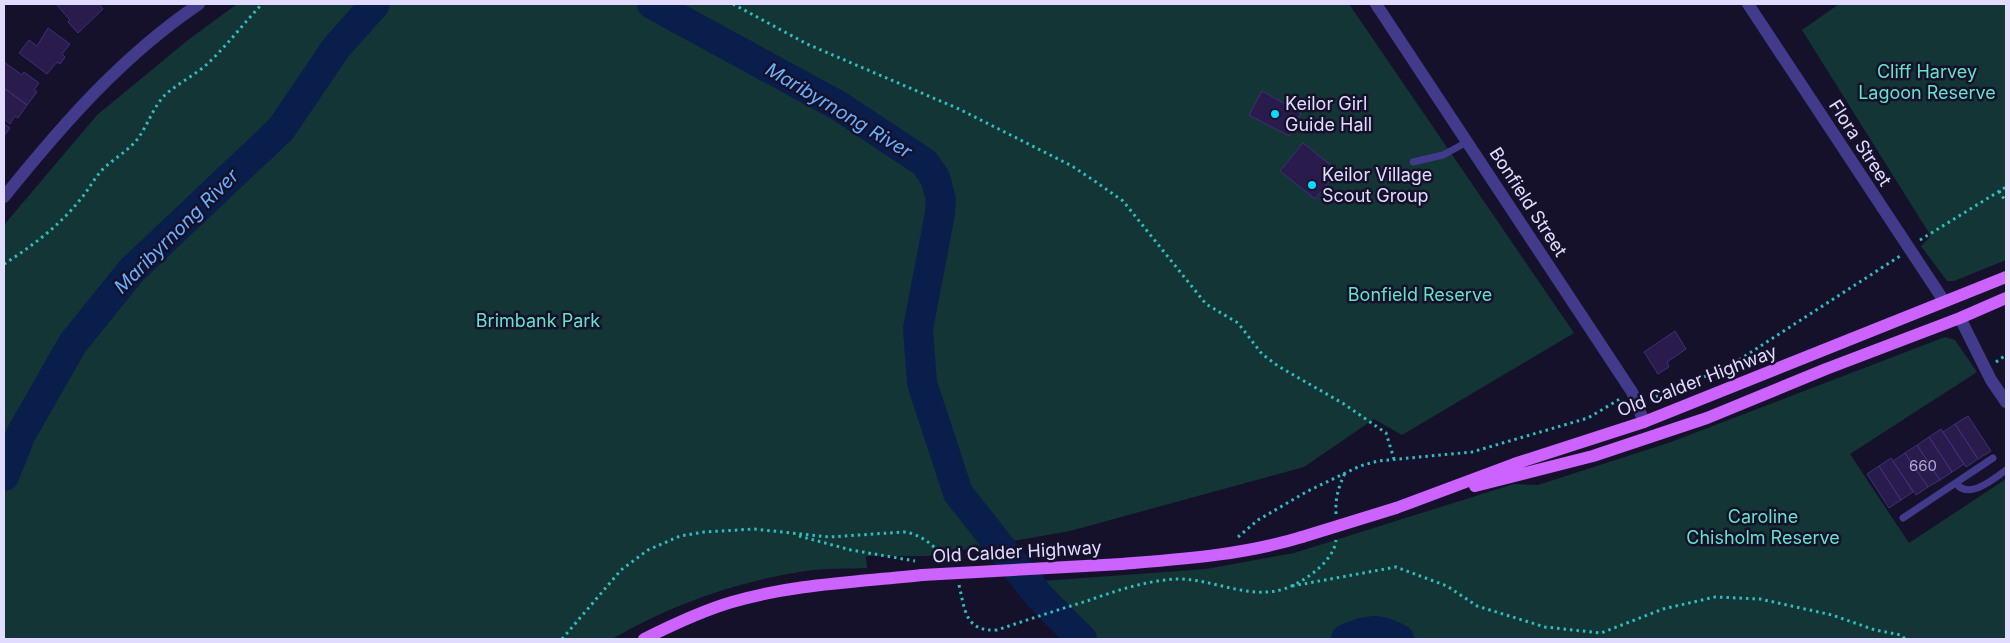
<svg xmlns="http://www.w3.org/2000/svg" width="2010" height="643" viewBox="0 0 2010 643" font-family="Inter,sans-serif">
<rect width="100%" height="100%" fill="#16112b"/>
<!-- green -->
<path fill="#133535" d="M237,4H1349L1574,333L1402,435L1374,419L1304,467L1070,531L927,556H866L867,568C847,569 826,568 806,571C738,581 672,604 612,639H4V225L97,115L188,40Z
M1839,4H2006V260L1954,281H1947L1921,246L1930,237L1929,233L1802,30Z
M1945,337L1955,340L1977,372L1850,454L1909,543L2006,479V639H1399C1379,628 1366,629 1346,639H1082L1039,596L1028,582L1206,569L1294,553L1514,484L1538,485L1671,442Z"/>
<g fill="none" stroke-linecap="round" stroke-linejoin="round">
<!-- river -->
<path stroke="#0a1e4b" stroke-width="30" d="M652,4L839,106L925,163L935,178L941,199L940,213L918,329L922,383L958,493L1039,596L1082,639
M4,476L21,434L73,343L132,270L281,129L336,48L375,4
M1346,639C1366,629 1379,628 1399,639"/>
</g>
<!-- building -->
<path fill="#291c4c" stroke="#412e79" d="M56,4H99L103,9L78,33L68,22L70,20Z
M48,28L70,44L62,54L65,57L60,64L57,62L47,74L19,53L29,40L37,46Z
M4,62L22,75L24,72L39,83L34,90L37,92L27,105L4,88Z
M4,88L27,105L18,118L15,116L10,124L4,119Z
M1262,91L1301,113L1289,136L1249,115Z
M4,124L10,128L4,136Z
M1303,143L1338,171L1315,199L1280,171Z
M1675,331L1686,349L1667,362L1669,367L1658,374L1644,352Z
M1968,416L1991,451L1978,459L1955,424Z
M1955,424L1978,459L1966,467L1943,432Z
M1941,429L1964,464L1952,472L1929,437Z
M1929,437L1952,472L1940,480L1917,445Z
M1917,445L1940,480L1928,487L1905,453Z
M1905,453L1928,487L1916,495L1893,461Z
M1891,458L1913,492L1901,500L1879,466Z
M1879,466L1901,500L1889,508L1867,474Z"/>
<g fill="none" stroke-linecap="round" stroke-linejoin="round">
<!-- path -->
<path stroke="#2fbfbe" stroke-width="3" stroke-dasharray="2.5 4" stroke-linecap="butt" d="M733,4L807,44L959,109L1072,166L1096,182L1123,201L1206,304L1238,323L1262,354L1278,366L1344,404L1386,433L1394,459
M1999,191L2006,202
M1920,240L2006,187
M4,264C31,247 59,226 79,201C88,191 93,180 102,170C114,158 129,151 139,137C148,124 154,106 165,95C177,84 193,76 205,66C226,47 243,24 262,4
M1996,362L2006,355
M1650,399L1728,367L1900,256
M1336,514C1335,498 1339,485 1346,471
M799,536L851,550L915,561
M1238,537L1258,520L1308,491L1360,466L1378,461L1472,452L1588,418L1620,399
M959,585C965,610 965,632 997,630C1027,620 1057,610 1087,601C1115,591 1145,581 1175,579C1209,578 1242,597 1276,591C1298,587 1334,563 1336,540
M1292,586L1396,567L1447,586L1477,606L1545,627L1601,633L1663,609L1715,597L1760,599L1832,615L1875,630L1901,635L1905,639
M562,639L621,570L648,550L680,536L704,532L754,529L829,537L904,532C922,534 935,547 947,560"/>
<!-- service -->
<path stroke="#423b8b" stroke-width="7" d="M1413,162L1443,155L1467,142
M1956,483C1968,501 1995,478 2006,470
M1903,518L1993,458"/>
<!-- minor -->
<path stroke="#423b8b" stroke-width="12" d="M1376,4L1632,392L1644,422
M1748,4L1944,301
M4,197C62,125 122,56 199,4
M1960,318L1991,380L2006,402"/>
<!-- primary -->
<path stroke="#cc62ff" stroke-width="12" d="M1475,486L1593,456L1707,418L1826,369L1960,318L2006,298
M1396,508L1514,464L1644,422L2006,277
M1122,564C1183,559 1243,555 1302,537
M644,639C672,625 701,611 732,602C793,584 859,582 922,575"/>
<!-- primary-bridge -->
<path stroke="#cc62ff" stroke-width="12" d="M1302,537L1396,508
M922,575L1122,564"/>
</g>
<!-- markers -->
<g fill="#07d9ff" stroke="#16112b" stroke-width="2">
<circle cx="1275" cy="114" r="5"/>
<circle cx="1312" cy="185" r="5"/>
</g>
<g text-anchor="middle" stroke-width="5" stroke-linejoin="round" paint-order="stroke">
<!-- number labels -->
<g font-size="15" fill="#b3abd2">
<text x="1923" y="471">660</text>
</g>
<!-- park labels -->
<g font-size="18" fill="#63e3c9" stroke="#16112b">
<text x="1927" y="78">Cliff Harvey<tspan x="1927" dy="21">Lagoon Reserve</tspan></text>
<text x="1420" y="301">Bonfield Reserve</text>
<text x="538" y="327">Brimbank Park</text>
<text x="1763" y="523">Caroline<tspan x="1763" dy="21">Chisholm Reserve</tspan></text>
</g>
<!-- poi labels -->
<g font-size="18" fill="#e1dbff" stroke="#16112b" text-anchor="start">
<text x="1285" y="110">Keilor Girl<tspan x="1285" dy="21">Guide Hall</tspan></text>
<text x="1322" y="181">Keilor Village<tspan x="1322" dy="21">Scout Group</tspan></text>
</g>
<!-- street labels -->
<g font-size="18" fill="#e1dbff" stroke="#16112b">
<text transform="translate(1860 143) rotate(57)" y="6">Flora Street</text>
<text transform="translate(1528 202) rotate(57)" y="6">Bonfield Street</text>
<text transform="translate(1697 381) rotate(-21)" y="6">Old Calder Highway</text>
<text transform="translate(1017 552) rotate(-3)" y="6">Old Calder Highway</text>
</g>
<!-- water labels -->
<g font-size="19" font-style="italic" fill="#69b1ff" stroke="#16112b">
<text transform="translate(839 110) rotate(31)" y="7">Maribyrnong River</text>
<text transform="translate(176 231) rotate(-45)" y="7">Maribyrnong River</text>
</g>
</g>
<!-- border -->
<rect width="2010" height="643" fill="none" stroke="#e1dbff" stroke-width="10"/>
</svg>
